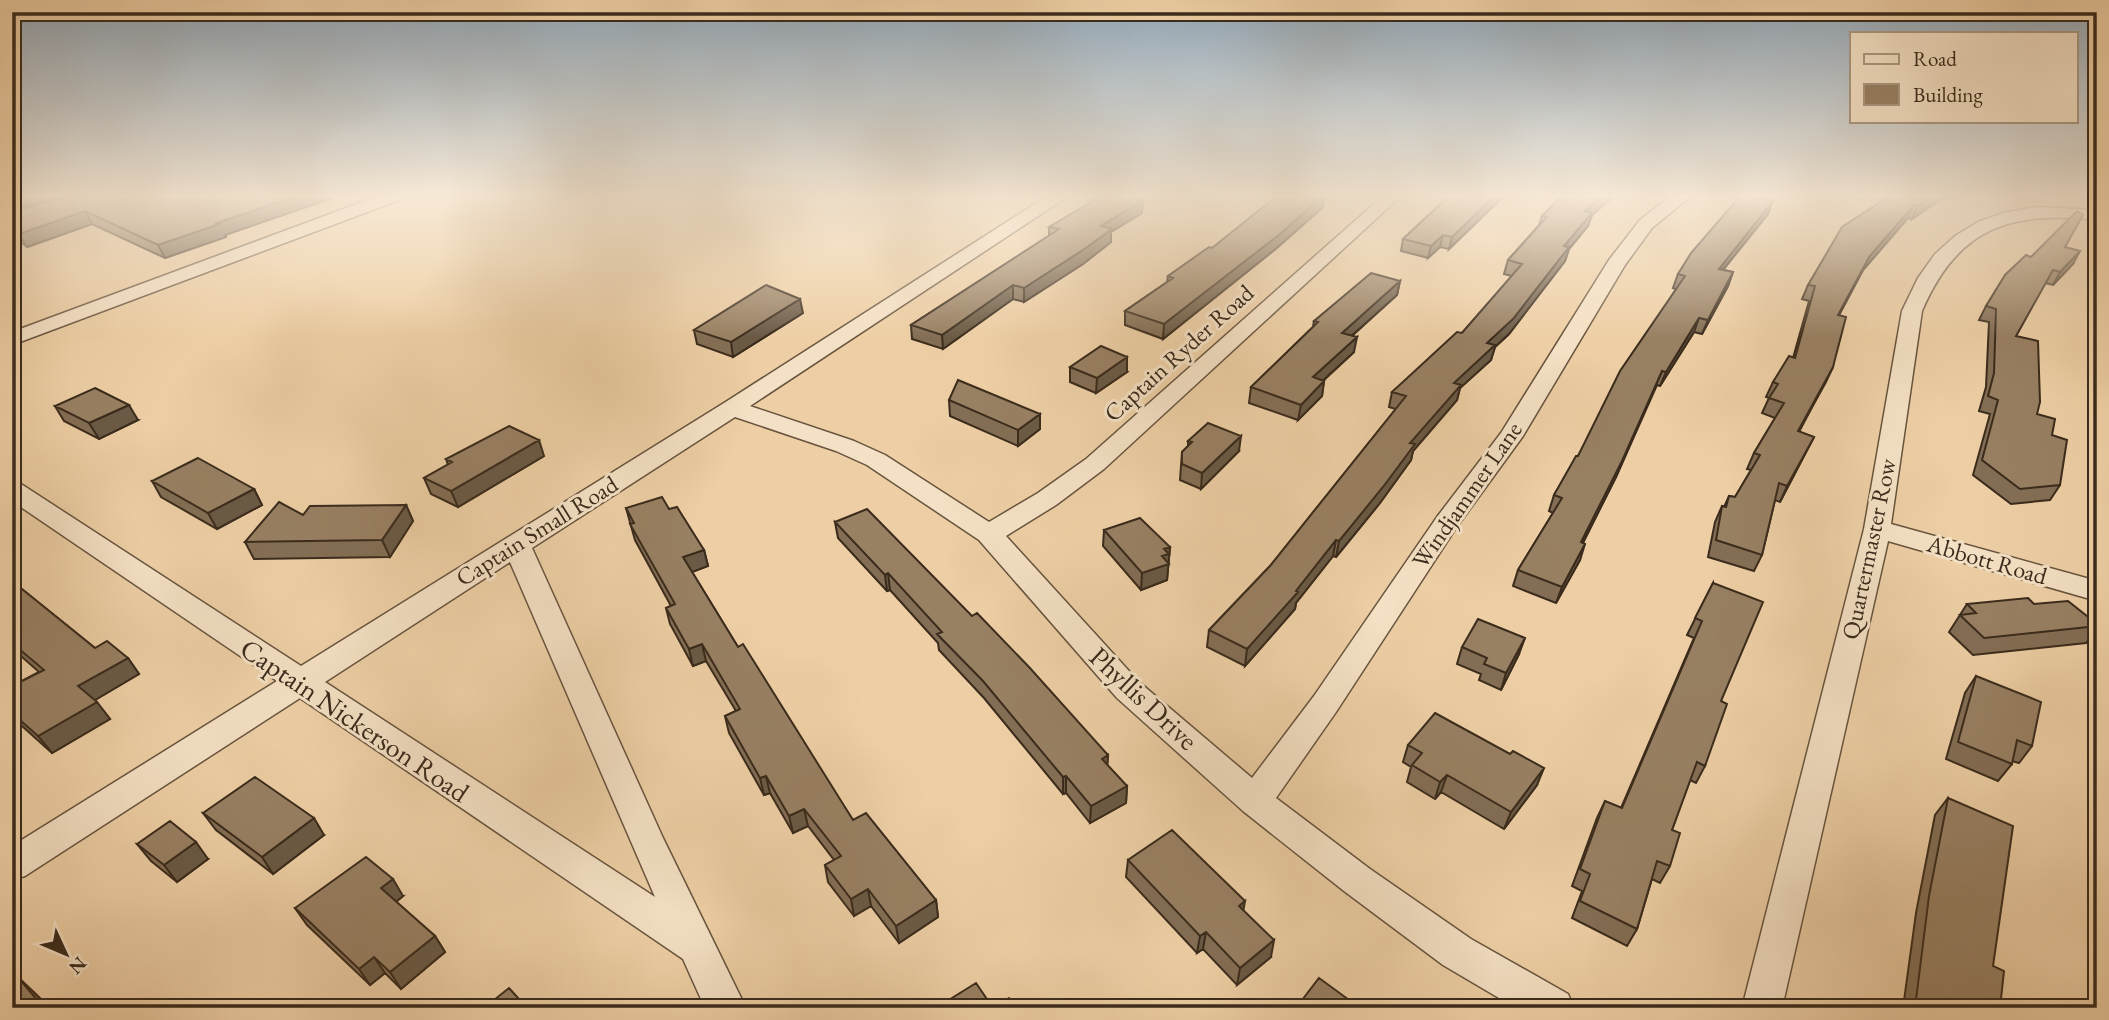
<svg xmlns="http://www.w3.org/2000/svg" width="2109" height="1020" viewBox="0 0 2109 1020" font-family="'EB Garamond',serif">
<rect width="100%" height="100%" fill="#eecfa5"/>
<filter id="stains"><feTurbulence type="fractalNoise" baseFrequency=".00286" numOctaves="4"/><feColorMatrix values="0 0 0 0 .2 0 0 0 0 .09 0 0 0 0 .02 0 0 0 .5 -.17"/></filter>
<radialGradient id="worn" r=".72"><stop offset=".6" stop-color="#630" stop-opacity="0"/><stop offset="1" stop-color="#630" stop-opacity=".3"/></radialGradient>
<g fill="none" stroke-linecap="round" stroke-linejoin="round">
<defs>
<path id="street" d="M381,195H405L402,199L12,345V332Z
M1049,195H1070L750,406L854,441L885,455L989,522L1038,493L1086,459L1384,195H1402L1104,469L1056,505L1006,536L1139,682L1252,778L1314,696L1437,517L1501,433L1609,260L1640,220L1672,195H1692L1652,228L1625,265L1523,436L1456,528L1336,712L1276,798L1370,869L1471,939L1568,994L1574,1008H1516L1443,965L1344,891L1243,811L1117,698L979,540L867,465L836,451L735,417L532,548L663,838L746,1008H705L683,959L300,698L25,876L12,880V846L277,681L12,501V481L21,484L301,666L724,403ZM510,562L655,897L325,682Z
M2037,207L2097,210V220C2010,211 1958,227 1922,311L1891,524L2097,581V601L1888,541L1782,1008H1742L1864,529L1902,311L1918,278L1935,254L1955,236L1978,222L2003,213Z"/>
</defs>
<!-- street casing -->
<use href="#street" stroke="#67543e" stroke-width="3"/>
<!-- street -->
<use href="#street" fill="#f4e0c4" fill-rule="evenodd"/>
</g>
<!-- wall -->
<path fill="#836e55" stroke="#3a2b1c" stroke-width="2" d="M73,195H341L225,235L226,237L165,258L92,224L27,247L12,234V212Z
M1325,195L1323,207L1278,247L1163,339L1125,325V311L1167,282L1168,276L1212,248Z
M1450,195H1505L1449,249L1440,247L1428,258L1401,251L1403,239Z
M1563,195H1615L1592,215L1588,226L1569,249L1565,261L1509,334L1495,347L1491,360L1460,388L1457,400L1413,451L1411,460L1380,503L1336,557L1333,556L1296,603L1295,609L1245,666L1207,647L1209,630L1270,566L1396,409L1389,407L1392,392L1462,333L1512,276L1504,274L1508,260L1539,225L1542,216Z
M1891,195H1947L1912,219L1908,218L1863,270L1839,315L1833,367L1799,432L1814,437L1780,502L1775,500L1762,555L1754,571L1708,557L1715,522L1722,506L1724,507L1729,496L1735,497L1751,470L1747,469L1754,453L1775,418L1762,413L1769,398L1766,397L1773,382L1793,358L1809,301L1802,299L1808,285Z
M1142,213L1111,232V242L1083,264L1024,302L1013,299L943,349L912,339L911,325L1049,236V227Z
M1768,214L1723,270L1733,272L1728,286L1702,334L1694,332L1660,386L1657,385L1616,477L1583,543L1580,560L1556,603L1513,586L1518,570L1553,513L1549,511L1554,495L1578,456L1676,289L1673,288L1678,274Z
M2031,257L2073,264L2053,285L2045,283L2016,336L2037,414L2052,435L2060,485L2050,500L2011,504L1973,475L1990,414L1979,411L1986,387L1989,322L1979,320L1986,306Z
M1400,281L1397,295L1352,336L1354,352L1323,381H1324L1322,396L1298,420L1249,403L1251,387L1313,327L1314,321Z
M803,313L733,357L697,344L694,330Z
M1070,367L1127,372L1096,393L1070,382Z
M949,400L1040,414V429L1018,446L950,416Z
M55,406L138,420L99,439L64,421Z
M1188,441L1239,451L1201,489L1180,480L1182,452L1188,446Z
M544,456L458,507L431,494L424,478L448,465L446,459Z
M152,481L254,489L262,505L217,529L161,497Z
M406,505L413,521L390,557L254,559L245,542L303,515Z
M626,508L669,509L704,550L708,566L692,572L738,647L853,820L936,900L938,917L899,943L871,906L854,916L828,882L825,865L834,860L808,826L793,833L770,793L764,795L729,733L725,716L736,711L706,661L693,666L670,624L666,608L671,606L635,540Z
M835,522L1108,755L1107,765L1127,786L1126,803L1090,823L1066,793L1063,794L984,698L939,650L938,643L890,590L887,591L838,538Z
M1104,530L1170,547L1167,580L1141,590L1103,546Z
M12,581L95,648L128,658L139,674L95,700L110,719L52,753L12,717V686L39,672L12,648Z
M1713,583L1721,701L1705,766L1696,783L1690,780L1672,830L1670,866L1660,883L1652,879L1637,929L1627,946L1572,918L1582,891L1572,886L1597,818L1605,801L1621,808L1694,638L1687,635Z
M1967,604H2034L2097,624V629L2086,643L1973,655L1949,632Z
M1462,647L1519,654L1501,690L1479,680L1481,674L1457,664Z
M1976,676L2032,746L2019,763L2012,761V764L1998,781L1946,759L1965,693Z
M1408,745L1537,785L1504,829L1441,792L1435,799L1407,782L1411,767L1403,762Z
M1948,798L1993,966L2000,1008H1903L1916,913L1935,815Z
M203,813L324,835L273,874L216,830Z
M137,844L208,859L177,882L151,861Z
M1128,860L1271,957L1237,985L1203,949L1197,953L1126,877Z
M403,896L396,902L435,936L445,952L401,989L385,973L370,985L307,925L295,908Z"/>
<!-- shaded-wall -->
<path fill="#6a5a45" stroke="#3a2b1c" stroke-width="2" d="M18,195H69L12,211V196Z
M299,195H341L225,235L226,237L165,258L158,245L217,223Z
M1325,195L1323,207L1278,247L1163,339L1164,324Z
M1496,195H1505L1449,249L1452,237Z
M1604,195H1615L1592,215L1588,226L1569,249L1565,261L1509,334L1495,347L1491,360L1460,388L1457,400L1413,451L1411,460L1380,503L1336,557L1339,541L1454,383L1487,343L1564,246L1585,211Z
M1935,195H1947L1912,219L1918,206Z
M1143,200L1142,213L1111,232V242L1083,264L1024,302V288L1101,226Z
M1773,201L1768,214L1713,282L1719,269Z
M1914,205L1908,218L1863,270L1831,330L1869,257Z
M85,211L92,224L27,247L19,234Z
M1443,235L1440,247L1428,258L1431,246Z
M2080,251L2073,264L2053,285L2060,272Z
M1733,272L1728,286L1702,334L1708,320Z
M1400,281L1397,295L1339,347L1342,333Z
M1013,285V299L943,349L942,335Z
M800,299L803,313L733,357L731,342Z
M1699,318L1694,332L1660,386L1666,372Z
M1357,337L1354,352L1310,392L1313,377Z
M1127,357V372L1096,393L1097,378Z
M1833,367L1826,382L1790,447L1798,431Z
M1662,371L1616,477L1575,558L1581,542Z
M1324,381L1322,396L1298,420L1301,405Z
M129,405L138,420L99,439L89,423Z
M1040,414V429L1018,446V430Z
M1241,436L1239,451L1201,489L1202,473Z
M1814,437L1806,452L1780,502L1787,486Z
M539,440L544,456L458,507L451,491Z
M254,489L262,505L217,529L208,513Z
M406,505L413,521L390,557L382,540Z
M1336,540L1333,556L1296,603L1295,609L1245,666L1247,649Z
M1585,544L1580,560L1556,603L1562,587Z
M1170,547L1167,580L1141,590L1142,573L1164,549Z
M704,550L708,566L687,574L683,557Z
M888,573L890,590L887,591L885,575Z
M1525,638L1519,654L1501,690L1506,673Z
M702,644L706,661L693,666L689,649Z
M128,658L139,674L90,703L78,686Z
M97,702L110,719L52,753L38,736Z
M1108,755L1107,772L1102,759Z
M1544,768L1537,785L1504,829L1511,812Z
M1447,775L1441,792L1435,799L1440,782Z
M766,776L770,793L764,795L760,778Z
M1066,776V793L1063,794V777Z
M1127,786L1126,803L1090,823L1091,806Z
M804,809L808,826L793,833L789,816Z
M314,818L324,835L273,874L262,857Z
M196,842L208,859L177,882L164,865Z
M393,879L403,896L392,905L381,888Z
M868,889L871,906L854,916L851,899Z
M936,900L938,917L899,943L896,926Z
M1245,901L1242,918L1239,906Z
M1206,932L1203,949L1197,953L1200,936Z
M435,936L445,952L401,989L390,972Z
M1274,940L1271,957L1237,985L1240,968Z
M374,957L385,973L370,985L359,969Z
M17,976L42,1000L48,1008H29Z"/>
<!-- building -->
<path fill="#988063" stroke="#3a2b1c" stroke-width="2" d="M73,195H299L217,223L220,224L158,245L85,211L19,234L12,228V212Z
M1103,195H1124L1143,200L1101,226L1112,229L1083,250L1024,288L1013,285L942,335L911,325L1059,229L1049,227Z
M1278,195H1324L1280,234L1164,324L1125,311L1173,278L1168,276L1209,247L1212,248Z
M1450,195H1496L1452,237L1443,235L1431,246L1403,239Z
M1563,195H1604L1585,211L1592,213L1564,246L1569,247L1513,319L1487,343L1495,345L1454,383L1461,385L1410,443L1415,444L1383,487L1339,541L1336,540L1296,591L1298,592L1247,649L1209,630L1270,566L1406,396L1392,392L1457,332L1462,333L1522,264L1508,260L1547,217L1542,216Z
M1741,195H1749L1773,201L1719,269L1733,272L1708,320L1699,318L1666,372L1662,371L1622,461L1581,542L1585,544L1562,587L1518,570L1562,498L1554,495L1576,456H1578L1620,371L1685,276L1678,274L1691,253Z
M1891,195H1935L1918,206L1914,205L1869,257L1838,315L1846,317L1833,367L1798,431L1814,437L1787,486L1779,483L1762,555L1716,540L1722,506L1726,507L1729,496L1735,497L1760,455L1754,453L1784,403L1769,398L1778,384L1773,382L1789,356L1795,358L1815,286L1808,285L1842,227Z
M2077,211L2083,215L2065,247L2080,251L2060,272L2053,270L2016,336L2038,341L2040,402L2037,414L2055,419L2052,435L2067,440L2060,485L2020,489L1982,460L1998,400L1988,396L1994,373L1996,309L1986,306L2005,275L2026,255L2031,257Z
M1371,273L1400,281L1342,333L1357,337L1313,377L1324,381L1301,405L1251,387L1318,322L1314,321Z
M766,285L800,299L731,342L694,330Z
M1101,346L1127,357L1097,378L1070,367Z
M958,380L1040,414L1018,430L949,400Z
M95,388L129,405L89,423L55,406Z
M1208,423L1241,436L1202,473L1182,464V452L1192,442L1188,441Z
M509,426L539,440L451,491L424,478L452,462L446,459Z
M198,458L254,489L208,513L152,481Z
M662,497L669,509L677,507L704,550L683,557L738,647L743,644L853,820L866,813L936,900L896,926L868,889L851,899L825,865L841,856L804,809L789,816L766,776L760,778L725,716L740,709L702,644L689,649L666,608L675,604L630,524L634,523L626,508Z
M279,502L303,515L310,506L406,505L382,540L245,542Z
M867,509L972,616L977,613L1029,667L1108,755L1102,759L1127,786L1091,806L1066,776L1063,777L983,681L937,634L942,632L888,573L885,575L835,522Z
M1140,518L1170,547L1164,549L1169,554L1162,556L1169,564L1142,573L1104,530Z
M12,581L95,648L107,641L128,658L78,686L97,702L38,736L12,713V686L44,670L12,643Z
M1713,583L1763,602L1721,701L1727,704L1705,766L1697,762L1672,830L1680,833L1670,866L1657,861L1637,929L1580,901L1590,874L1580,869L1605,801L1622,808L1702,621L1695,618Z
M2028,598L2034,604L2068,601L2097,624V626L1984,638L1960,615L1976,613L1967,604Z
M1478,619L1525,638L1506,673L1484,664L1487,658L1462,647Z
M1976,676L2041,702L2032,746L2017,740L2012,764L1958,742Z
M1435,713L1510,754L1513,751L1544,768L1511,812L1447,775L1440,782L1412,765L1422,753L1408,745Z
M255,777L314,818L262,857L203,813Z
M1948,798L2013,826L1993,966L2004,971L2000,1008H1915L1929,896Z
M170,821L196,842L164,865L137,844Z
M1172,830L1245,901L1239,906L1274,940L1240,968L1206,932L1200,936L1128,860Z
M366,857L393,879L381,888L435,936L390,972L374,957L359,969L295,908Z
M17,976L38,1001L29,1008H12V980Z
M1319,978L1360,1008H1296Z
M976,983L993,1008H936Z
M509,988L527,1008H484Z
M1009,998L1016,1008H993Z"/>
<!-- sky -->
<linearGradient id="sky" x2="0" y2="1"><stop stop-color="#92a8ba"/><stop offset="0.58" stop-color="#f7e9d6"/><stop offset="1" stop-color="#f7e9d6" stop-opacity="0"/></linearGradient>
<rect width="2109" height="338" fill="url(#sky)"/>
<g text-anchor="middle" stroke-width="6" stroke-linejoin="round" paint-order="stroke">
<!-- street labels -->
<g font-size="24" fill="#3a2b1c" stroke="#f4e0c4">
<text transform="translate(1179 353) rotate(-42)" y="8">Captain Ryder Road</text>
<text transform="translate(1467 495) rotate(-55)" y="8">Windjammer Lane</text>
<text transform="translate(537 531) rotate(-32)" y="8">Captain Small Road</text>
<text transform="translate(1869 549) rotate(-78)" y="8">Quartermaster Row</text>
<text transform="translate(1987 560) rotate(16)" y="8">Abbott Road</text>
</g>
<!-- near-street labels -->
<g font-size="28" fill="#3a2b1c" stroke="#f4e0c4">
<text transform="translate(1144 698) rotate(43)" y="10">Phyllis Drive</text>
<text transform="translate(355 720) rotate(34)" y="10">Captain Nickerson Road</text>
</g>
</g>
<!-- margin -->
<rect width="2109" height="1020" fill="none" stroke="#eecfa5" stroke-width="42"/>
<rect x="14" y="14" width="2081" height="992" fill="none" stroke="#3a2b1c" stroke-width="3.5"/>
<rect x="21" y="21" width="2067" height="978" fill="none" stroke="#3a2b1c" stroke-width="2"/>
<!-- legend -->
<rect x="1850" y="32" width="228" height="91" fill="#f4e0c4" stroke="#aa9881" stroke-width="2"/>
<rect x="1864" y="54" width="35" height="10" fill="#f4e0c4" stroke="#aa9881" stroke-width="2"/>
<text x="1913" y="66" font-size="21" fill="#3a2b1c">Road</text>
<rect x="1864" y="84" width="35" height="21" fill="#988063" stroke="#aa9881" stroke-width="2"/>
<text x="1913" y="102" font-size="21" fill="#3a2b1c">Building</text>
<!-- north arrow -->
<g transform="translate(66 954) rotate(134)" stroke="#f4e0c4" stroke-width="5" paint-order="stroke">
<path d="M0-5L12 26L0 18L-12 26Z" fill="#3a2b1c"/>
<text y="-10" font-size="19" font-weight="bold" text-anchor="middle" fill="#3a2b1c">N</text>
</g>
<rect width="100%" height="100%" filter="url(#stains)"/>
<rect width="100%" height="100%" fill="url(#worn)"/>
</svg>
